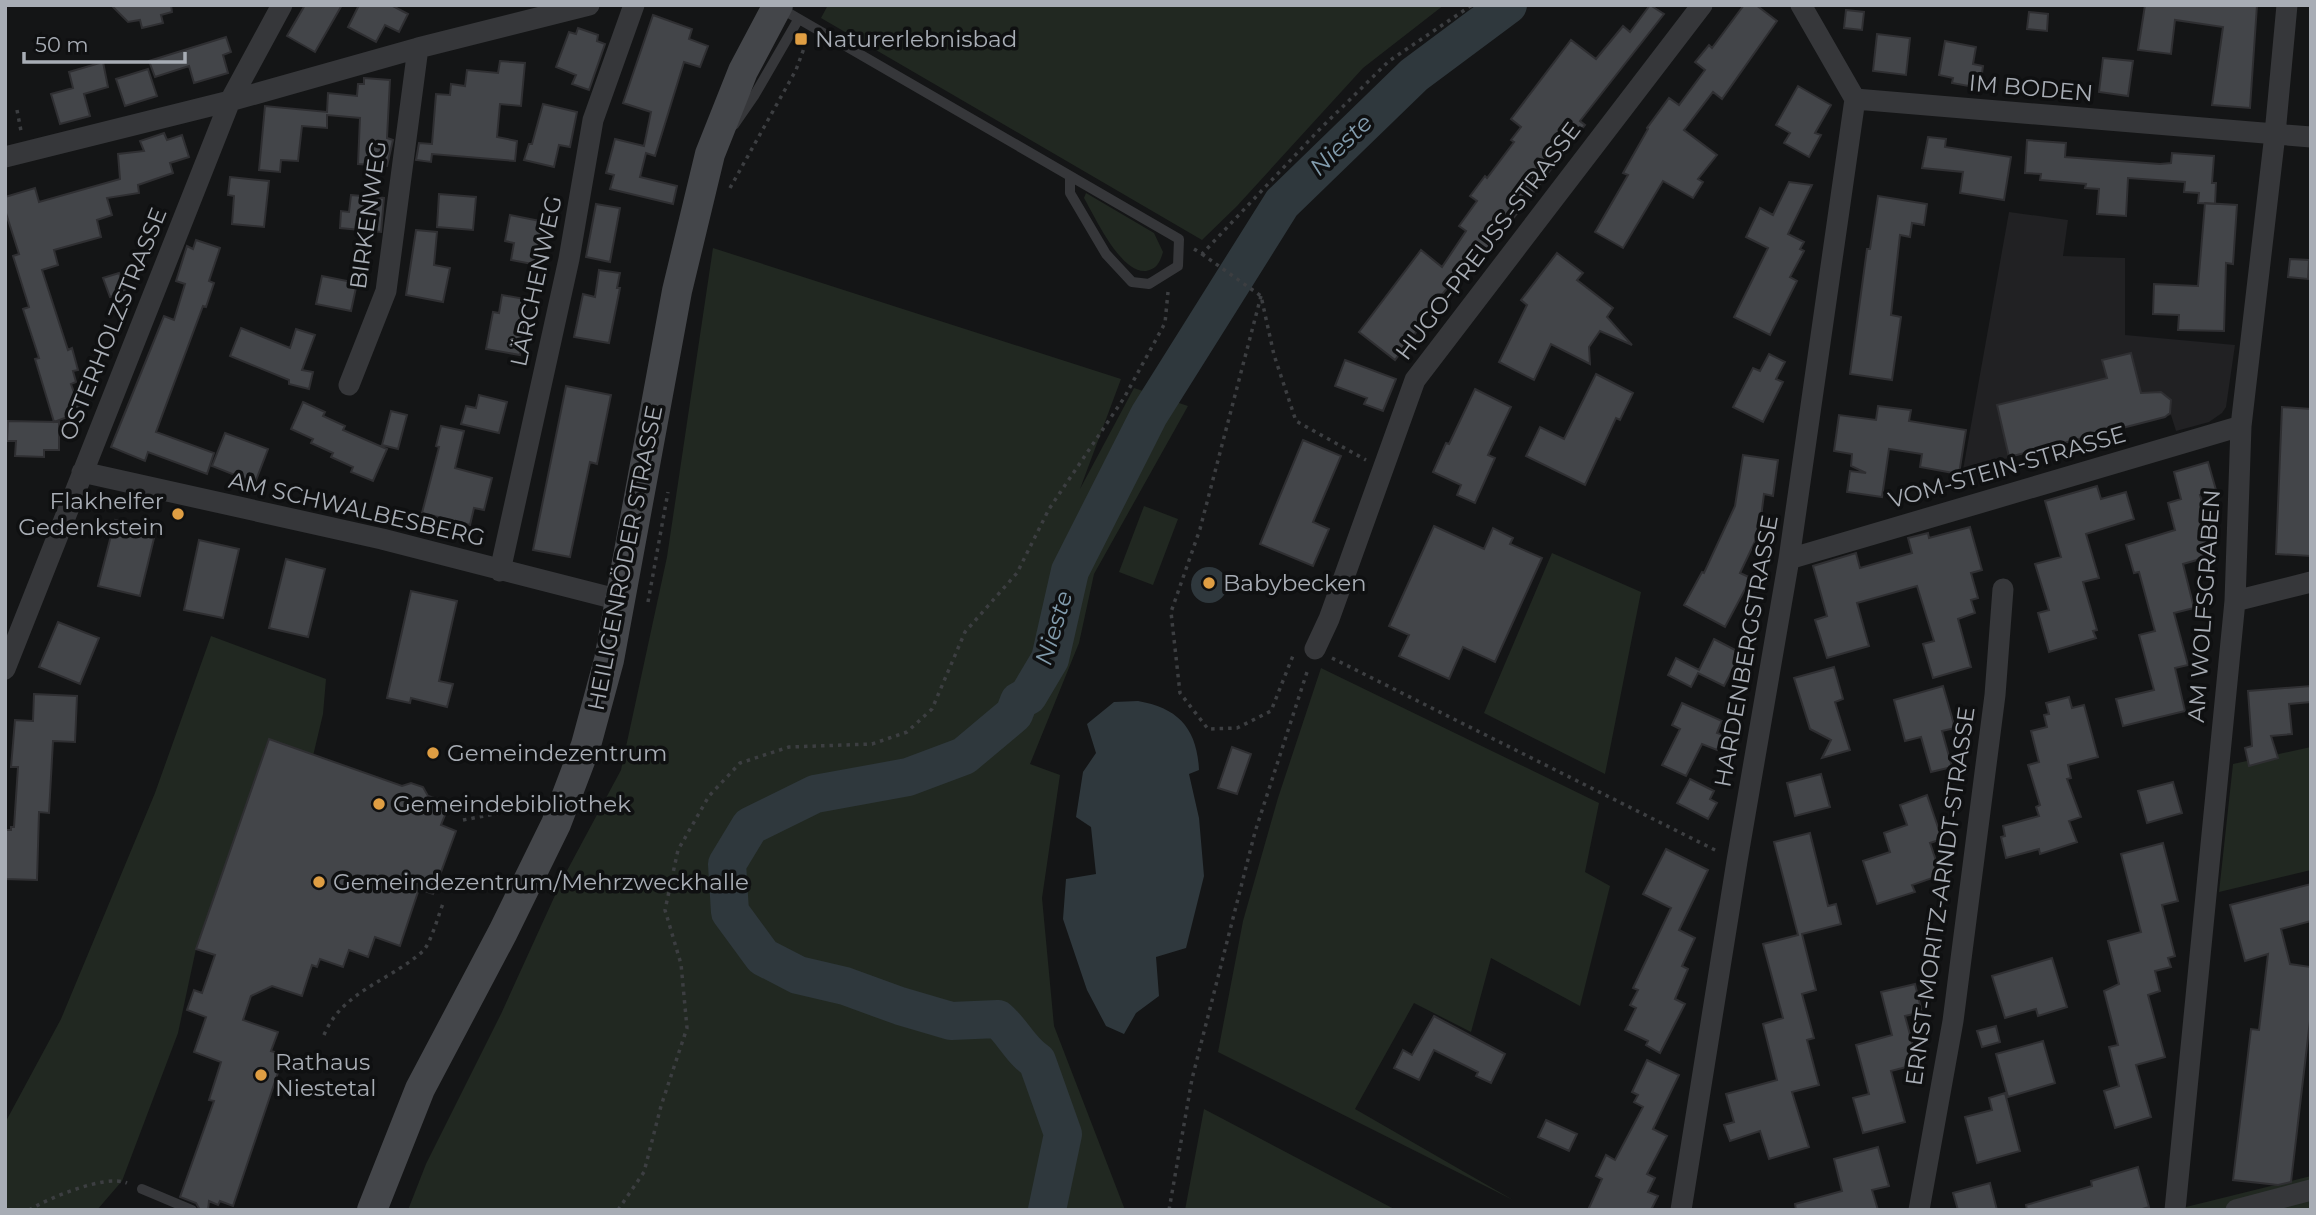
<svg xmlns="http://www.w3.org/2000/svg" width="2316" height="1215" viewBox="0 0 2316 1215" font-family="Montserrat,sans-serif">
<rect width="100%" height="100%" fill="#141516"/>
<!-- built -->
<path fill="#212123" d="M2009,212L2068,220L2063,256L2125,258V335L2235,345L2226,407L2222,413L2209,422L2176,431L2171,415L1963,470Z"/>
<!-- green -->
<path fill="#212821" d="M828,5H1444L1363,68L1237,206L1202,240L821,18Z
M1086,193L1154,233L1163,252C1160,262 1157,269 1146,271C1121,274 1095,217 1084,198Z
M713,248L1121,379L1080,489L1134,388L1188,406L1094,574L1079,643L1030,764L1060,775L1042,898L1054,1026L1125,1210H408L426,1164L501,1014L562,880L621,770L667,557Z
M1144,506L1178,519L1153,585L1119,572Z
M1552,553L1641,592L1605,774L1484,713Z
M211,636L326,679L323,714L313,756L268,740L196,949L178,1033L122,1181L97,1210H5V1123L61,1019L155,793Z
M1321,668L1599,803L1585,872L1610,886L1580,1006L1491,958L1471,1032L1414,1003L1355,1109L1513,1200L1218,1052L1243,921L1278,798Z
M2311,747V870L2219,892L2233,764Z
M1204,1109L1396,1210H1185Z
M2311,1176V1210H2186V1207Z"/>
<!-- water -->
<path fill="#2f383d" d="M1191 585a18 18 0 1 1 36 0a18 18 0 1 1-36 0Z
M1138,701C1178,708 1197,728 1199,770L1189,774L1199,818L1204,876L1186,948L1156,957L1159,996L1136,1013L1124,1034L1106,1026L1087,990L1063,919L1066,879L1096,874L1091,827L1076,817L1083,772L1096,753L1087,724L1114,702Z"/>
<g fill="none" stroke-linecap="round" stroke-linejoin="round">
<!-- river -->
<path stroke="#2f383d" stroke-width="38" d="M1047,1210L1063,1134L1037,1061C1021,1051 1013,1032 998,1019L951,1021L900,1006L845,986L798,975L763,957L730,912L727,864L750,826L815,794L908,777L964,756L1014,714L1019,701L1028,696L1050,659L1070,571L1149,415L1282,203L1414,75L1508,5"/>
</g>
<!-- building -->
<path fill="#434549" stroke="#2f2f32" stroke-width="2" d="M111,5H171L172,12L161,15L163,23L142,28L140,20L128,22Z
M305,5H342L315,52L287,36Z
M359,5H391L408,14L399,32L385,25L376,42L348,27Z
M1650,5L1664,14L1580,121L1585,125L1509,224L1506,222L1478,263L1471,258L1418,325L1420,327L1395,360L1359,332L1421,250L1442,267L1466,231L1459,226L1477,201L1470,196L1485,176L1487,178L1514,142L1511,140L1521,127L1511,119L1571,40L1596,59L1623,26L1630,32Z
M1744,5H1756L1777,21L1722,99L1713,92L1684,130L1717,155L1698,179L1703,182L1693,198L1663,181L1623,248L1595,232L1628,175L1623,173L1648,129L1647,128L1669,98L1679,105L1705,70L1695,62L1709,45L1712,48Z
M2145,5H2257L2250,108L2212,105L2223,27L2175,20L2171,54L2138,50Z
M1846,10L1864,12L1862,30L1844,28Z
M2029,12L2048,14L2047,31L2027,29Z
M653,15L692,29L689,39L708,46L700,67L684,62L655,156L646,153L640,177L677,186L673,204L610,189L614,175L606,173L615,139L644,146L651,112L623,103Z
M578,28L598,35L597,41L605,44L589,90L572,84L576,75L556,67L569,32L576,34Z
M1877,34L1910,38L1906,75L1873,71Z
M226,37L231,52L223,55L228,73L194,83L189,66L155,77L149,61Z
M1945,41L1976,47L1973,64L1983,66L1980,88L1952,83L1953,78L1939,75Z
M2103,58L2133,61L2128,96L2099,92Z
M500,61L525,63L521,106L500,104L497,137L517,141L515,161L432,154L431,162L416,160L419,143L432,144L436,94L450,95L451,84L465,86L467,70L498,73Z
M103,62L108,87L84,94L90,116L60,124L51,94L73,88L69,72Z
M148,69L157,96L125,106L116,79Z
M364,78L390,80L387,138L393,140L387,166L358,164L360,118L327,115V128L302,126L298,161L281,160L280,172L259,170L265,106L327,112L328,93L357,96L358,84H364Z
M1798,86L1831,105L1815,133L1821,135L1809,157L1784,143L1790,133L1776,125Z
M543,104L577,112L570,147L559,145L554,167L524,160L529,144H532Z
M164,133L167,140L182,135L189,157L170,163L173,173L138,185L139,193L107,198L112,215L97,220L101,237L54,250L58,265L42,270L68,350L72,348L78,370L73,371L76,382L71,384L81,412L54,422L35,359L39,358L23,309L29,307L13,256L19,254L5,210V197L35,188L39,202L120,179L118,154L144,151L140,141Z
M1928,137L1946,139L1945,147L2011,157L2004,200L1960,193L1963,172L1922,168Z
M2027,140L2066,143L2065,157L2160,164L2171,163L2172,153L2214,156L2212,183H2216L2215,204L2198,203L2199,193L2184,192L2185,182L2128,178L2126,216L2097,214L2099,189L2085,188L2086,184L2040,180L2041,174L2025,173Z
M230,177L269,181L264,227L232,224L234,196L228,195Z
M1789,182L1812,185L1788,234L1804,242L1800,249L1804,251L1790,277L1797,281L1770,335L1734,317L1768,248L1746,237L1760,208L1773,215Z
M439,194L476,197L473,230L437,227Z
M351,195L384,198L381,232L340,228L341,211L349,212Z
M1878,196L1927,204L1924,225L1912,223L1910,237L1900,235L1891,315L1901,317L1892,380L1850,374L1867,249H1870Z
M2205,203L2237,205L2233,264L2226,263L2224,331L2178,330L2179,315L2153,314L2154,284L2198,286Z
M596,204L620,208L610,262L586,257Z
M510,215L540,221L538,228L550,231L543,266L511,260L514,243L505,241Z
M416,230L437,232L434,265L450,268L443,302L406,295Z
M196,240L220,248L209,281L214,283L206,307L203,306L156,432L214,453L207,474L148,452L145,461L111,447L164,316L174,320L185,284L176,281L187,246L193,249Z
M1557,253L1583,273L1577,280L1613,308L1607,317L1632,345L1600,331L1589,347L1590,364L1551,344L1534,380L1499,362L1527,305L1521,300Z
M2290,259L2309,260L2308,279L2288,277Z
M599,270L620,273L617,288H620L609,343L574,337L583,294L595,297Z
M119,273L126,292L110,297L103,278Z
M322,276L357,283L351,311L316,304Z
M502,295L525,299L522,317L527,318L520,355L486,349L493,312L499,313Z
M241,328L290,348L296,329L315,335L302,370L313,372L309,389L289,384V380L230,356Z
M2131,353L2141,393L2161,392L2171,400L2170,413L2165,417L2009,457L1997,405L2107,378L2102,360Z
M1769,354L1785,362L1776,379L1783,382L1763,422L1733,407L1753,368L1760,371Z
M1345,360L1396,379L1383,411L1364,404L1367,398L1335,386Z
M1596,374L1633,393L1620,420L1616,418L1585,485L1526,456L1540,427L1564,439Z
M566,386L611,395L597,464L590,462L570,557L533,550Z
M1475,389L1511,407L1488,455L1495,458L1475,503L1457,495L1461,485L1433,472L1446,443L1449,444Z
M479,395L507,402L499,433L461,424L466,406L476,408Z
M303,402L325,412L323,416L345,426L343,430L387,449L373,481L351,472L353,467L331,457L333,453L311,443L313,439L291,429Z
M1878,406L1911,410L1909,421L1966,430L1959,474L1920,467L1922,454L1889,449L1882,497L1847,492L1850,471L1866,473L1851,466L1852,454L1834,451L1839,415L1876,420Z
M2282,407L2311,409V556L2276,554Z
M391,411L407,415L398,449L382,445Z
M8,421L59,422V450H44V457L15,456L16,441H7Z
M441,426L464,431L455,468L492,478L484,510L474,508L470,525L422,513L439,447L436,446Z
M225,433L268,449L255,483L212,466Z
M1303,440L1341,456L1313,522L1329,529L1313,566L1260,544Z
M1743,455L1778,460L1773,496L1764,494L1759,533L1740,573L1751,578L1725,627L1684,605L1702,572L1704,573L1735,506Z
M2208,462L2216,490L2200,495L2207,518L2201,520L2211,556L2183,564L2194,608L2174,613L2188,665L2175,668L2185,711L2123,726L2116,699L2154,690L2139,635L2155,631L2139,572L2134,573L2126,545L2175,530L2168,503L2181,499L2174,472Z
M2097,486L2101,499L2126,492L2134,519L2086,534L2099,578L2083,582L2097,630L2093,631L2096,638L2049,652L2038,613L2049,610L2035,564L2061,557L2045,501Z
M115,520L156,530L140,596L98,586Z
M1434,526L1484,549L1493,528L1513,538L1510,544L1542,558L1495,662L1463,647L1449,679L1399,656L1409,635L1389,626Z
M1970,527L1982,570L1971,573L1978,598L1971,600L1975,613L1958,619L1971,667L1933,678L1923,644L1934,641L1917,586L1857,603L1869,646L1827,658L1815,620L1827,616L1813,566L1856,553L1860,568L1912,553L1908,538L1928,533L1929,538Z
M199,540L239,549L223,618L184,610Z
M286,559L325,569L308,637L269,628Z
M411,591L457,601L439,681L453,684L447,707L411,698L410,703L387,698Z
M58,622L99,638L80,684L39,667Z
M1714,639L1741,653L1724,686L1698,673L1691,687L1668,675L1676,658L1699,670Z
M1834,667L1843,699L1835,702L1850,750L1822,758L1831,740L1810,729L1794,678Z
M1943,686L1955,728L1942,731L1952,767L1931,772L1921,737L1905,741L1894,700Z
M2311,686V702L2289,704L2292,734L2271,736L2278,758L2249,766L2245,748L2252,746L2248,691Z
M34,694L77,696L75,742L53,741L49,813L39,812L37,880L5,879V830H11V827H14L18,767H11L15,720L33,721Z
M2069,697L2072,708L2084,705L2098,757L2068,765L2071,778L2067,779L2081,817L2069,821L2077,842L2040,854L2039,849L2006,858L2001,837L2005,836L2003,826L2039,816L2036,807L2040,805L2028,765L2039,762L2031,731L2047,727L2044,715L2049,714L2046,703Z
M1682,703L1722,721L1717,733L1723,735L1717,750L1702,744L1686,776L1662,765L1680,729L1672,725Z
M269,739L402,786L411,783L423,787L428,796L441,800L439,807L447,810L441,825L456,831L433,894L419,889L400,946L375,937L368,957L349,950L343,967L320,959L317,967L312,965L302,996L272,986L251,996L243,1020L278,1032L271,1051L284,1055L233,1206L220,1201L218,1205L209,1201L208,1210H200L196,1203L180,1197L214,1101L209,1100L221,1062L194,1052L206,1017L187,1010L194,990L202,993L215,955L196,949Z
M1232,747L1251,754L1237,794L1218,788Z
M1821,774L1830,807L1795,816L1787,783Z
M1690,779L1714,791L1710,799L1717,803L1708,819L1677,803Z
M2173,782L2182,813L2147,823L2138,791Z
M1927,795L1942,839L1930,843L1941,875L1912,885L1915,892L1877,904L1863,861L1890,852L1884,833L1907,825L1900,805Z
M1810,833L1828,906L1836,904L1841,924L1802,934L1816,990L1802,994L1814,1038L1807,1040L1819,1085L1792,1092L1809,1147L1769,1159L1760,1131L1730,1141L1724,1125L1734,1122L1726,1094L1777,1080L1763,1024L1783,1018L1763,944L1798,935L1774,842Z
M2163,843L2178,901L2162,905L2175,956L2168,958L2171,967L2155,971L2160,991L2148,995L2165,1057L2136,1065L2151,1117L2115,1128L2104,1091L2119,1086L2109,1047L2118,1045L2104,991L2119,984L2108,941L2141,932L2121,854Z
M1666,849L1708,870L1679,930L1695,938L1682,966L1688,969L1675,999L1685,1004L1660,1053L1646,1045L1648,1041L1625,1030L1636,1008L1630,1005L1638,990L1633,988L1671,908L1643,894Z
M2311,884V921L2281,929L2290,964L2311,967V1012L2291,1182L2278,1185L2233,1180L2251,1029L2259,1030L2268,954L2245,961L2230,905Z
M2052,958L2067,1007L2038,1016L2036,1009L2005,1018L1992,976Z
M1915,984L1922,1012L1905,1016L1918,1064L1891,1071L1905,1122L1863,1133L1853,1098L1869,1094L1856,1045L1892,1035L1881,992Z
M1434,1016L1505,1054L1491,1083L1476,1076L1478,1072L1434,1050L1419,1080L1394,1068L1403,1050L1412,1055Z
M1996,1026L2000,1042L1982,1047L1977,1031Z
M2043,1041L2055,1083L2008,1097L1996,1054Z
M1647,1060L1679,1075L1653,1129L1667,1136L1647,1174L1655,1178L1648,1192L1658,1196L1651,1210H1588L1602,1179L1596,1176L1606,1155L1615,1160L1643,1107L1634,1102L1638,1095L1632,1092Z
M2005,1093L2020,1151L1977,1163L1965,1117L1992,1110L1989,1098Z
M1546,1120L1577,1134L1569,1151L1538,1137Z
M1878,1147L1889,1186L1872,1190L1878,1210H1796L1795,1204L1842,1191L1834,1159Z
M2138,1167L2149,1207L2139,1210H2027L2026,1205L2092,1186L2091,1181Z
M1990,1183L1997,1210H1958L1953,1193Z"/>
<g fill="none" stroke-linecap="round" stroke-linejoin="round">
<!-- path -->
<path stroke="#3c3e41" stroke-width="3.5" stroke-dasharray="3.5 5" stroke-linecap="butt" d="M17,110L21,131
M730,188L796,70L807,40
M1194,249L1202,254L1318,131L1389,61L1472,5
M1202,254L1261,296L1274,355L1296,421L1366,460
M1261,296L1200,529L1171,612L1180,693L1208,729L1237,728L1271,711L1294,653
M648,602L668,492
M1332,658L1719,852
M463,820L532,807L536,809
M324,1035C342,991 390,981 423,951C431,943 439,913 444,901
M29,1210C49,1198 105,1174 127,1183
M618,1210L644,1172L661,1106L687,1028L681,964L665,910L678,850L709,796L740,763L789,747L872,744L907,732L932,709L965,632L1017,573L1049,509L1124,398L1165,323L1168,292
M1169,1210L1192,1079L1255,832L1308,669"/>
<!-- lane -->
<path stroke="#36373a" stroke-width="10" d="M780,8L1179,239L1178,266L1149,284L1132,282L1106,254L1070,193V176
M734,125L754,96L798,20
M142,1189L192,1210"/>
<!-- street -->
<path stroke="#36373a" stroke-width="21" d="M1801,5L1855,99L2311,137
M5,157L230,101L418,48L589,5
M349,385L386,291L418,48
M82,472L382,539L620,600
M1789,559L2241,426
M500,571L569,259L593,120L634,5
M2235,601L2311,582
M1315,649L1329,619L1415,380L1702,5
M5,669L230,101L282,5
M1681,1210L1737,861L1789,559L1855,99
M1919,1210L1953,1021L1995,695L2003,589
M2175,1210L2235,601L2241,426L2275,134L2287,5
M2236,1210L2311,1190"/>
<!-- secondary -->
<path stroke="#44464a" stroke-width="30" d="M372,1210L420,1089L503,932L556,824L586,745L609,660L677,291L710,154L743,71L778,5"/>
</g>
<!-- markers -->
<g fill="#df9e43" stroke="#0f1011" stroke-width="2.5">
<rect x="794" y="32" width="14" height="14" rx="3.5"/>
<circle cx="178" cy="514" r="7"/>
<circle cx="1209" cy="583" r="7"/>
<circle cx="433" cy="753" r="7"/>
<circle cx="379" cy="804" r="7"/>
<circle cx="319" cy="882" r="7"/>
<circle cx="261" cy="1075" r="7"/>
</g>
<g text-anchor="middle" stroke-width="7" stroke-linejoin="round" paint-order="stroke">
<!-- poi labels -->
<g font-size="23" fill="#a8adb5" stroke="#0f1011" text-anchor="start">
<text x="815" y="47">Naturerlebnisbad</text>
<text x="164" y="509" text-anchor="end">Flakhelfer<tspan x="164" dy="26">Gedenkstein</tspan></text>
<text x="1223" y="591">Babybecken</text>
<text x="447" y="761">Gemeindezentrum</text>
<text x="393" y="812">Gemeindebibliothek</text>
<text x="333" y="890">Gemeindezentrum/Mehrzweckhalle</text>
<text x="275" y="1070">Rathaus<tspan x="275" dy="26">Niestetal</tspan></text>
</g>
<!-- street labels -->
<g font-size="23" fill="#a8adb5" stroke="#0f1011">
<text transform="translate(2031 88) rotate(5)" y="8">IM BODEN</text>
<text transform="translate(368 215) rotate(-82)" y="8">BIRKENWEG</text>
<text transform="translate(1488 241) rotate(-53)" y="8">HUGO-PREUSS-STRASSE</text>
<text transform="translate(536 281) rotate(-78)" y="8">LÄRCHENWEG</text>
<text transform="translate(113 324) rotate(-68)" y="8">OSTERHOLZSTRASSE</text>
<text transform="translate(2007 467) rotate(-16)" y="8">VOM-STEIN-STRASSE</text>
<text transform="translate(357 509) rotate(13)" y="8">AM SCHWALBESBERG</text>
<text transform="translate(625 558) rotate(-79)" y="8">HEILIGENRÖDER STRASSE</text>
<text transform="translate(2204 606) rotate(-86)" y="8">AM WOLFSGRABEN</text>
<text transform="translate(1746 651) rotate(-80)" y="8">HARDENBERGSTRASSE</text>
<text transform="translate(1940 896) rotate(-82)" y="8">ERNST-MORITZ-ARNDT-STRASSE</text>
</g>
<!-- water labels -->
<g font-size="24" font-style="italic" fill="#829cad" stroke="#0f1011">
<text transform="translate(1341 145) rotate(-44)" y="8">Nieste</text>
<text transform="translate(1054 628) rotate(-73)" y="8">Nieste</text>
</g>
</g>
<!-- border -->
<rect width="2316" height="1215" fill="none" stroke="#a8adb5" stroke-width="14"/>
<!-- scale -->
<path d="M24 52v10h161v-10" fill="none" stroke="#a8adb5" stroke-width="3.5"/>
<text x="35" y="52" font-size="21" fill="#a8adb5" stroke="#0f1011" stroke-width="5" paint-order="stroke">50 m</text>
</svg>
